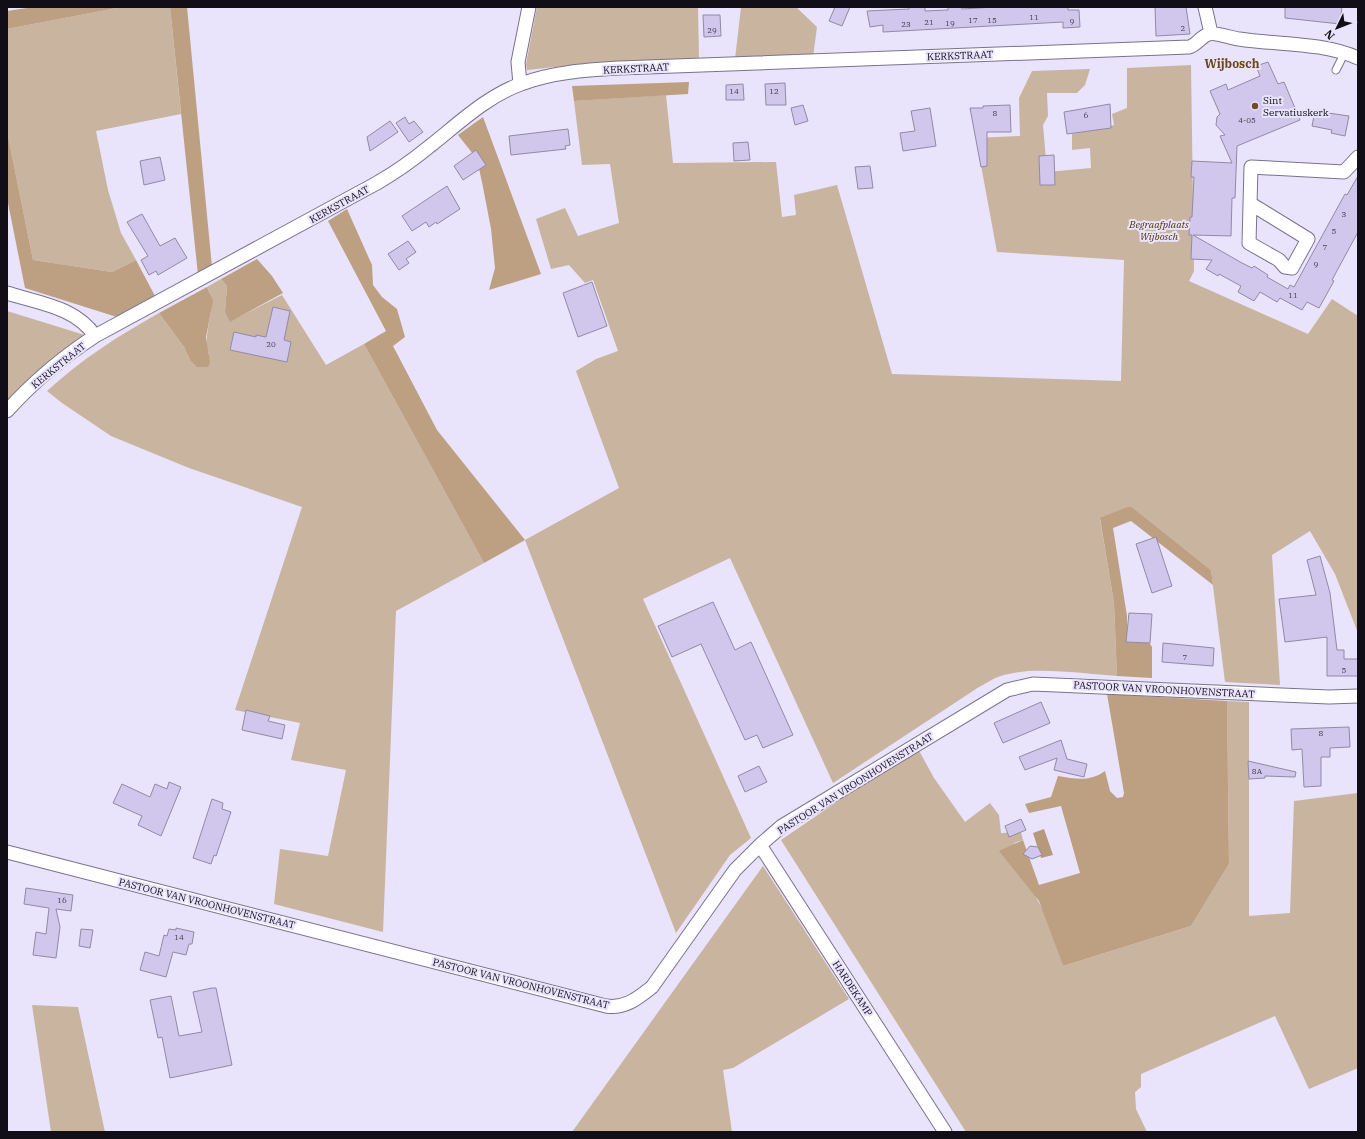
<svg xmlns="http://www.w3.org/2000/svg" width="1365" height="1139" viewBox="0 0 1365 1139" font-family="'IBM Plex Serif',serif">
<rect width="100%" height="100%" fill="#e9e3fb"/>
<!-- green -->
<path fill="#c9b49f" d="M122,7H170L181,114L96,131L108,190L121,233L136,260L112,272L33,260L7,131V29Z
M537,7H698L699,60L574,65L527,70L526,64Z
M741,7H796L817,27L813,57L735,59Z
M1191,65L1194,271L1189,281L1308,334L1332,299L1358,316V633L1335,574L1310,531L1272,555L1280,685L1225,682L1211,570L1132,507H1127L1100,519L1114,603L1117,676C1084,674 1035,666 1004,675C995,677 987,683 979,687L833,783L730,558L643,599L751,838L730,855L676,933L525,540L619,488L576,371L596,359L618,351L593,280L585,283L569,265L551,269L536,219L565,208L578,236L619,223L610,164L582,165L574,101L666,95L673,163L776,162L782,217L796,215L794,195L837,185L892,374L1121,381L1124,260L997,252L976,138L1020,136L1019,98L1032,71L1090,69L1085,85L1077,93H1047L1048,116L1043,125L1047,172L1091,168L1090,148L1072,150V134L1114,125L1112,114L1127,108V68Z
M221,279L227,286L225,312L231,321L282,295L326,365L364,344L484,563L396,611L383,932L274,904L280,849L328,856L346,770L291,760L300,723L235,710L302,507L189,468L111,436L62,403L47,391C82,359 118,336 159,313L184,347L190,360L209,354C201,331 219,308 207,287Z
M7,311L88,336L7,404Z
M1227,701L1249,702V916L1290,913L1294,801L1358,793V1068L1309,1089L1275,1016L1141,1074V1087L1135,1092L1136,1109L1147,1132H966L781,840L917,747L934,778L965,822L990,803L999,815L1001,833L1021,832L1023,840L1014,843L1032,890L1043,910L1063,966L1191,926L1229,864Z
M763,866L849,999L733,1068L723,1070L732,1132H572Z
M32,1005L78,1007L105,1132H51Z"/>
<!-- forest -->
<path fill="#bd9f82" d="M34,7H122L7,29V11Z
M170,7H187L212,267L198,275Z
M689,82L688,94L574,101L572,86Z
M483,117L541,274L489,290L495,268L491,229L483,187L477,159L458,135Z
M7,131L33,260L112,272L136,260L156,298L120,318L25,288L7,198Z
M347,209L372,265L373,285L382,297L397,309L405,337L393,346L437,430L525,540L484,563L364,344L386,331L328,221Z
M257,259L272,276L283,293L230,322L225,312L227,286L221,279Z
M207,287L213,301L206,337L210,362L208,367H197L190,360L184,347L159,313Z
M1127,507H1132L1211,570L1213,585L1131,521L1113,528L1127,616V640H1148L1152,647V678L1117,676L1114,603L1100,518Z
M1107,694L1227,701L1229,864L1191,926L1063,966L1039,901L999,851L1023,840L1039,885L1080,873L1061,806L1029,813L1025,804L1051,797L1058,776C1076,779 1090,782 1105,771L1110,791L1117,798L1123,797L1124,793Z"/>
<!-- water -->
<path fill="#b6987b" d="M1044,829L1053,855L1041,858L1033,833Z"/>
<!-- building -->
<path fill="#d1c6ec" stroke="#928aa5" d="M835,7H850L842,26L829,21Z
M909,7H925V11L948,10V7H961L962,9L995,7H1068V10H1079L1080,27L1063,28V22L883,32V25L870,27L867,11L909,9Z
M1155,7H1186L1190,34L1156,36Z
M1285,7H1342L1340,24L1285,18Z
M703,15H720L721,36L704,37Z
M1268,62L1278,84L1284,82L1300,120L1237,146L1235,198H1232L1231,236L1193,235L1242,263L1252,268L1254,266L1268,275L1267,277L1288,289L1290,285L1294,287L1345,194L1347,195L1358,176V232L1332,280L1334,281L1319,308L1307,302L1302,310L1280,298L1277,302L1260,292L1254,301L1238,292L1241,286L1219,274L1218,276L1206,269L1212,260L1191,259L1192,235H1189L1190,217H1192L1194,177H1191L1192,161L1232,163L1220,136L1225,135L1216,125L1217,117L1220,114L1210,91L1226,84L1228,90L1260,76L1256,66Z
M785,83L786,105H766L765,84Z
M743,84L744,100H726V85Z
M1110,104L1111,128L1067,134L1064,112Z
M803,105L808,121L795,125L791,108Z
M1010,105L1011,132H987V166L981,167L970,108H983V106Z
M930,108L936,146L903,151L900,133L915,131L911,111Z
M1315,111L1349,116L1345,136L1331,133L1332,130L1312,126Z
M405,117L409,124L414,121L423,132L409,142L396,123Z
M390,121L398,132L370,151L367,137Z
M568,129L570,145L565,146L566,149L511,155L509,136Z
M748,142L750,160L734,161L733,143Z
M476,150L486,165L463,180L454,166Z
M1054,155L1055,185H1040L1039,156Z
M160,157L165,180L144,185L140,161Z
M870,166L873,188L858,189L855,167Z
M447,186L460,209L437,224L436,222L429,227L426,222L412,231L402,216Z
M142,214L160,246L175,238L187,258L158,275L156,271L149,275L141,260L148,256L127,222Z
M408,241L416,252L406,259L409,263L399,270L388,254Z
M592,282L607,326L578,337L563,293Z
M273,307L290,311L284,340L291,342L287,362L230,350L234,332L256,337V335L266,337Z
M1156,537L1172,586L1152,593L1136,544Z
M1320,556L1330,593L1337,650H1344V659H1358V676H1327V637L1285,642L1279,599L1316,595L1307,560Z
M713,602L735,650L751,642L793,735L763,748L757,735L745,740L701,644L672,657L658,626Z
M1129,613L1152,614L1150,643L1126,642Z
M1163,643L1214,648L1213,666L1162,662Z
M1041,702L1050,723L1003,743L994,723Z
M246,710L270,716L268,721L285,725L282,739L242,730Z
M1349,727L1350,747L1330,748V757H1321V786L1304,787L1302,749L1292,750L1291,729Z
M1061,740L1067,759L1087,764L1084,777L1054,770L1057,758L1025,770L1019,757Z
M1248,761L1296,772L1295,777L1265,776V778L1249,779Z
M759,766L767,782L745,792L738,776Z
M169,782L181,787L161,836L138,825L142,816L113,803L122,784L150,797L155,784L167,789Z
M212,799L223,803L222,809L231,812L216,856L214,855L211,864L193,858Z
M1021,819L1026,830L1009,837L1005,826Z
M1030,846L1038,847L1042,855L1032,859L1023,854Z
M26,888L73,895L71,911L56,909L60,927L56,958L33,955L36,932L46,934L49,908L24,904Z
M176,928L194,932L192,944H189L186,955L173,952L166,977L140,970L145,952L159,956L164,935L167,936L169,929L176,930Z
M81,929L93,930L90,948L79,946Z
M212,988H216L232,1065L170,1078L162,1037L158,1038L150,1000L171,996L179,1036L202,1032L193,992Z"/>
<g fill="none" stroke-linecap="round" stroke-linejoin="round">
<defs>
<path id="lane" d="M1336,70L1345,52"/>
<path id="street" d="M1205,7L1211,33
M520,84L518,62L529,7
M1251,204L1308,239L1292,268L1285,267L1279,260L1249,243L1251,167L1344,172L1358,157
M7,293C38,303 76,307 95,336
M7,411C33,382 63,357 95,336L377,183C396,172 413,160 430,146C458,124 487,96 521,84C552,72 587,70 620,68L1189,47C1197,45 1201,36 1209,34C1215,32 1231,38 1239,39C1278,45 1322,42 1358,58
M760,845L945,1132
M7,852L606,1006C625,1009 638,998 652,987L735,870L760,845L782,826L1007,690L1033,684L1329,697L1358,696"/>
</defs>
<!-- lane casing -->
<use href="#lane" stroke="#7a728d" stroke-width="9"/>
<!-- street casing -->
<use href="#street" stroke="#7a728d" stroke-width="15"/>
<!-- lane -->
<use href="#lane" stroke="#fff" stroke-width="7"/>
<!-- street -->
<use href="#street" stroke="#fff" stroke-width="13"/>
</g>
<!-- markers -->
<circle fill="#714d27" stroke="#e9e3fb" stroke-width="1.5" cx="1255" cy="106" r="4"/>
<g text-anchor="middle" stroke-width="4" stroke-linejoin="round" paint-order="stroke">
<!-- number labels -->
<g font-size="8" fill="#413c4d">
<text x="1034" y="20">11</text>
<text x="973" y="23">17</text>
<text x="992" y="23">15</text>
<text x="1072" y="24">9</text>
<text x="929" y="25">21</text>
<text x="950" y="26">19</text>
<text x="906" y="27">23</text>
<text x="1183" y="31">2</text>
<text x="712" y="33">29</text>
<text x="734" y="94">14</text>
<text x="774" y="94">12</text>
<text x="995" y="116">8</text>
<text x="1086" y="118">6</text>
<text x="1247" y="123">4-05</text>
<text x="1344" y="217">3</text>
<text x="1334" y="234">5</text>
<text x="1325" y="250">7</text>
<text x="1316" y="267">9</text>
<text x="1293" y="298">11</text>
<text x="271" y="347">20</text>
<text x="1185" y="660">7</text>
<text x="1344" y="673">5</text>
<text x="1321" y="736">8</text>
<text x="1257" y="774">8A</text>
<text x="62" y="903">16</text>
<text x="179" y="940">14</text>
</g>
<!-- street labels -->
<g font-size="10" fill="#110e18" stroke="#e9e3fb">
<text transform="translate(960 55) rotate(-2)" y="4">KERKSTRAAT</text>
<text transform="translate(636 68) rotate(-3)" y="4">KERKSTRAAT</text>
<text transform="translate(339 204) rotate(-29)" y="4">KERKSTRAAT</text>
<text transform="translate(58 365) rotate(-39)" y="4">KERKSTRAAT</text>
<text transform="translate(1164 689) rotate(3)" y="4">PASTOOR VAN VROONHOVENSTRAAT</text>
<text transform="translate(855 783) rotate(-32)" y="4">PASTOOR VAN VROONHOVENSTRAAT</text>
<text transform="translate(207 903) rotate(14)" y="4">PASTOOR VAN VROONHOVENSTRAAT</text>
<text transform="translate(521 983) rotate(14)" y="4">PASTOOR VAN VROONHOVENSTRAAT</text>
<text transform="translate(853 988) rotate(57)" y="4">HARDEKAMP</text>
</g>
<!-- poi labels -->
<g font-size="10" fill="#110e18" stroke="#e9e3fb" text-anchor="start">
<text x="1263" y="104">Sint<tspan x="1263" dy="12">Servatiuskerk</tspan></text>
</g>
<!-- park labels -->
<g font-size="10" font-style="italic" fill="#51320d" stroke="#e9e3fb">
<text x="1159" y="228">Begraafplaats<tspan x="1159" dy="12">Wijbosch</tspan></text>
</g>
<!-- quarter labels -->
<g font-size="12" font-weight="bold" fill="#6c4518" stroke="#e9e3fb">
<text x="1232" y="68">Wijbosch</text>
</g>
</g>
<!-- border -->
<rect width="1365" height="1139" fill="none" stroke="#110e18" stroke-width="16"/>
<!-- north arrow -->
<g transform="translate(1337 28) rotate(227)" stroke="#e9e3fb" stroke-width="3" paint-order="stroke">
<path d="M0-3L7 15L0 10L-7 15Z" fill="#110e18"/>
<text y="-6" font-size="11" font-weight="bold" text-anchor="middle" fill="#110e18">N</text>
</g>
</svg>
